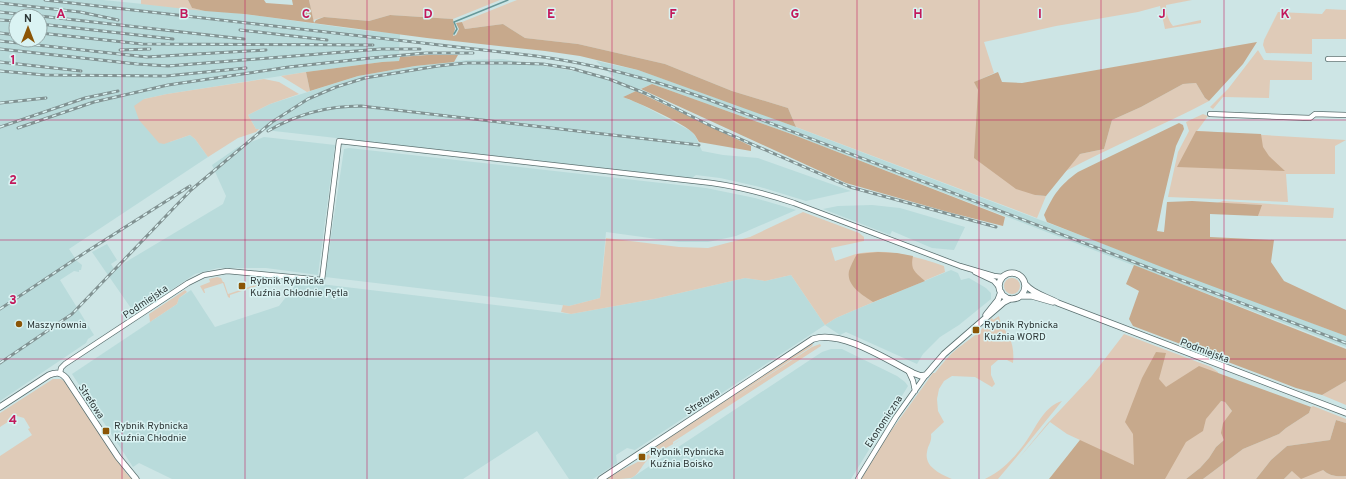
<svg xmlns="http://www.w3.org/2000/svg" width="1346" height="479" viewBox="0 0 1346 479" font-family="Overpass,sans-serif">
<rect width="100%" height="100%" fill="#cde5e5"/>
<!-- built -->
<path fill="#b9dbdb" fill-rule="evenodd" d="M0,0H103L244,14L368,31L400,33L399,61L382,62L306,72L167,94L144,99L170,142L190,135L195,139L208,157L69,249L77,261L82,265L81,270H79V272L74,271L60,280L94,335L88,339L86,343L0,401ZM16,16H40V40H16Z
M502,59L615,78L596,61L638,70L759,113L1346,336V347L794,135L652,84L623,97L642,105L691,131L696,137L702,151L723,155L758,158L851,191L806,201L760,187L720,178L696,175L692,178L256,129L248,115L270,104L358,76L415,66L467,60Z
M264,137L335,145L318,275L266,268H218L195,274L135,314L92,252L107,244L117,260L111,264L114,269L223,204L226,196L212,165L238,147Z
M349,148L706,188L755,198L796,210L736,236L708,242H679L606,232L600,298L569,306L325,277L344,149Z
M872,205L900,208L965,227L954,250L932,248L892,231L890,235L823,209L838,206Z
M951,270L958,273L961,280L969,278L986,288L991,293V299L959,325L940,337L923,354L917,364L846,332L840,335L825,325L635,450L627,448L616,455L617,463L593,479H569L537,431L463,479H172L139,463L133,467L72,374L177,304L179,298L191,290L215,327L279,306L297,283L311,285L312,283L571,314L654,299L745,278L765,281L791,275L825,325L836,318L857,309Z
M831,349H842L897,376L905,382L908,386L851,479H630L822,352Z"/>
<!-- green -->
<path fill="#dfcbb8" d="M141,0H188L192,8L204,11L141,4Z
M309,0H500L453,19L390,15L369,21L324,17L313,20Z
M517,0H1192L1166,5C1166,12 1168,20 1173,26L1201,20V23L1165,29L1160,6L1138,12L1056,26L984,42L994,73L975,82L978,90L1035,195L1046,196L1037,218L796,127L788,108L732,91L665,64L578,44L525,38L503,24L465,29L462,22Z
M1326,9L1346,10V39H1312V54L1266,53L1263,45L1264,40L1278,12L1322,14Z
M1258,50L1264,60L1312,62V80H1270L1269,98L1223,97L1213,109L1210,107L1228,89Z
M306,72L310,91L307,92L281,76Z
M264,79L279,82L299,94L270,104L248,115L256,129H259L256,132L238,138L208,157L195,139L190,135L164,144L159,143L139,120L134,106L144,99L167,94Z
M1196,83L1205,98L1209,101C1162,126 1112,146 1064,172L1080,154L1104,149L1112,120L1141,107L1183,84Z
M1203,114L1208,116L1197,131L1346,140L1335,146V174H1286L1288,202L1168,197L1178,152L1189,131L1186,122Z
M1223,201L1334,208L1333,218L1258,216L1261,205L1217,203Z
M803,212L859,233L864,237V241L831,248L835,261C842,259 849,256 856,254C886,247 917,257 944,266L945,272L857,309L836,318L825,325L791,275L765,281L745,278L654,299L571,314L561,312L563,305L569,306L600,298L606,238L679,247L708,248L750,237Z
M217,277L221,278L223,282H224L228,294L267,281L268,279L275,280L230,295V298L228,297L223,283L204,289L205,293H204L200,286L210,282L209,279Z
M1004 286a8 8 0 1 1 16 0a8 8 0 1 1-16 0Z
M185,290L187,292L179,298L177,304L150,322L149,314Z
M999,316C1001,327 1005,328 1009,337C1013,344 1014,354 1013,363L1007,360H998L991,366V375L995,384L992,387L975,377L952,376L944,381L939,389L937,399L938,411L944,422L931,434C932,443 928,444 927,452C924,467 941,474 952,479H861L888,435L933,373H935C942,364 949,355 958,348C970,339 982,331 991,319L992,318L993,320Z
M1124,334L1211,367L1218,372L1221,401L1225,402L1232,411L1224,437V440L1216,447L1209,458L1200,468L1186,479H1051L1080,440L1067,434L1050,422L1019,458L1047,424L1091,377Z
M811,344H813L812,346L717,409L812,347L820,344L821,346L673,442V444L681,439C669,448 653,452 644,464C640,469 638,475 631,478C625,479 613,479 606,479C618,471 631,466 643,459L644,460L647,458L646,456L663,445L648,454L652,449Z
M53,379H61L65,382L126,473L132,479H0V456L32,435L28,429L30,428L24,418L17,416L0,427V413Z
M1346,381V405L1322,395L1344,382Z
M1062,401L1019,454L998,479H985C1001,471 1011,461 1022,447C1035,431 1042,407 1062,401Z
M1313,406L1346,419V423L1336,420L1330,440L1287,446L1271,460L1256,479H1203L1243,449L1279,434L1286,428L1309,413L1311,407Z
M1323,470C1329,476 1338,477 1346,476V479H1284L1292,471Z"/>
<!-- forest -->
<path fill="#c7a98c" d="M188,0H264L266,3L293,5L292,0H309L314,23L316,20L324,17L369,21L390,15L453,19L455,29L453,36L456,35L459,29L456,23L462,22L465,29L503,24L525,38L578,44L665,64L732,91L788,108L796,127L638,70L580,56L545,51L427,38L244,14L205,11L192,8Z
M1257,42L1243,64L1209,101L1205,98L1196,83L1183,84L1141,107L1112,120L1104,149L1080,154L1046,196L1035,195L1016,189L974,158L978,90L974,82L998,72L1002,82L1022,83Z
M427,55H458L454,62L415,66L358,76L310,91L306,72L382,62L399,61L400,57Z
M652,84L794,135L1005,217L1003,226L948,212L846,183L641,89Z
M636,91L751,146V151L699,142C697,139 696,136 694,134C686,124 637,102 623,97Z
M1179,123L1183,125L1184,129L1176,146L1163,201L1157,231L1164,232L1167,202L1192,201L1262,205L1258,216L1210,214V237L1274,240L1271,262L1284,281L1346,310V336L1177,273L1047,222L1044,215C1054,194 1059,186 1078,172Z
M1196,131L1261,134L1263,147L1269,156L1285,171L1177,167Z
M878,252L897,253L913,256C910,270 915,272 925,281L873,302C863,295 846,286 849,271C851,265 854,259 857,254Z
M1134,265L1346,349V381L1322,395L1296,388L1133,326L1129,319L1139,291L1126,284Z
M1156,352L1166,353L1159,379L1166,387L1199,366L1311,407L1309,413L1286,428L1279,434L1243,449L1203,479H1186L1200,468L1209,458L1216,447L1224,440L1221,433L1223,423L1232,411L1225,402L1221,401L1206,419L1203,431L1186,442L1165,479H1049L1080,440L1134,465L1133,434L1125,422L1142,378Z
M1336,420L1346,423V476C1338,477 1329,476 1323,470L1301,479L1292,471L1284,479H1256L1271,460L1287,446L1330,440Z"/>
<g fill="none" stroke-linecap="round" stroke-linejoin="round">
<!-- stream -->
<path stroke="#679899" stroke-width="1.5" d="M454,34L457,29L454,22L508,0"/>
<defs>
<path id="minor" d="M1328,59H1346
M1210,114L1310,118L1315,114L1346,115
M975,272L994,281L999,287
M908,370L913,381L915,391
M60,373L61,368L65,364L188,283L204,275L227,271L322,280L339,141L712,183C740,187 767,194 794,203L960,266L994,276L1003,277
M858,479L896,417L926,375"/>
<path id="tertiary" d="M999 286a13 13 0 1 1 26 0a13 13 0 1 1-26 0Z
M1026,285C1033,294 1048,297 1058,303L1346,413
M1021,296H1032L1053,302
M986,315L998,300L1001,292
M0,407L49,375C56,372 61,372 66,378L118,457L136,479
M601,479L813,339C843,330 887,360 913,373L921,376L926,375L944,354L1004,302L1010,299"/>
</defs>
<!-- minor casing -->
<use href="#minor" stroke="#5b7070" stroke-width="6"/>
<!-- tertiary casing -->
<use href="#tertiary" stroke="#5b7070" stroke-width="7"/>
<!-- minor -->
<use href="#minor" stroke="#fff" stroke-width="4.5"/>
<!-- tertiary -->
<use href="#tertiary" stroke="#fff" stroke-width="5.5"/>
<defs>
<path id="rail" d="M45,0L536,56C595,64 651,79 707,99L1346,343
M0,3L80,12L118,20
M0,12L37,16
M40,16L244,39
M0,20L16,21
M40,24L173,39
M240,30L327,40
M0,33L16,35
M40,33L142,44L373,45
M0,41L147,57L266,50
M0,49L137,64L168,66L381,49H420
M120,50L150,49
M0,62L81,71
M570,68L609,79L647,94L713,127L850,187L996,227
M0,71L45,75L166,76L246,68
M0,103L46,98
M0,127L85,98L118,91
M18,128L94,102L168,85L289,67L371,58L426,53H473
M268,131C297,114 327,106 361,106L699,145
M0,309L86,252L190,186
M0,363L72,314L191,190L272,122L308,99L336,87L365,78L438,66L466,63H509L543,64L575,69"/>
</defs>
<!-- rail casing -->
<use href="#rail" stroke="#819292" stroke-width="3"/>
<!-- rail -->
<use href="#rail" stroke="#daf3f3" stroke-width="1.5" stroke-dasharray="4.5" stroke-linecap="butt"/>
</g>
<!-- grid -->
<path fill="none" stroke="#c2185b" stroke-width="1" stroke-opacity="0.55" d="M122,0V479M245,0V479M367,0V479M489,0V479M612,0V479M734,0V479M857,0V479M979,0V479M1101,0V479M1224,0V479M0,120H1346M0,240H1346M0,359H1346"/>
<!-- markers -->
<g fill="#8b5506" stroke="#daf3f3" stroke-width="1.5">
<rect x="238" y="282" width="8" height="8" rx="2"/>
<circle cx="19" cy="324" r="4"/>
<rect x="972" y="326" width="8" height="8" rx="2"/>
<rect x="102" y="427" width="8" height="8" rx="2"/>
<rect x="638" y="453" width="8" height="8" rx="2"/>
</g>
<g text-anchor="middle" stroke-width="3" stroke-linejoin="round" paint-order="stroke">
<!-- poi labels -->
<g font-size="10" fill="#2e3737" stroke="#daf3f3" text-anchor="start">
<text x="250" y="284">Rybnik Rybnicka<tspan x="250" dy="12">Kuźnia Chłodnie Pętla</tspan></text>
<text x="27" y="328">Maszynownia</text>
<text x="984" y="328">Rybnik Rybnicka<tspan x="984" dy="12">Kuźnia WORD</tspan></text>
<text x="114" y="429">Rybnik Rybnicka<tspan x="114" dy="12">Kuźnia Chłodnie</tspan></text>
<text x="650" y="455">Rybnik Rybnicka<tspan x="650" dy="12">Kuźnia Boisko</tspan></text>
</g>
<!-- street labels -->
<g font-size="10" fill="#2e3737" stroke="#daf3f3">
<text transform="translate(145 301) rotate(-34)" y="4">Podmiejska</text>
<text transform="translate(1205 350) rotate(21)" y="4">Podmiejska</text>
<text transform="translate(92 401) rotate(57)" y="4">Strefowa</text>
<text transform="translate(702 401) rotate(-33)" y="4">Strefowa</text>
<text transform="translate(883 421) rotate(-57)" y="4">Ekonomiczna</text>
</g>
</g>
<g font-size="13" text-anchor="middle" font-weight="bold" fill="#c2185b" stroke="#daf3f3" stroke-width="3" stroke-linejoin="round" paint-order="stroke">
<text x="61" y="18">A</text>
<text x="184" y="18">B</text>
<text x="306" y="18">C</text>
<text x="428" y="18">D</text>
<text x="551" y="18">E</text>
<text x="673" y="18">F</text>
<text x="795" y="18">G</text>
<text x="918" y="18">H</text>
<text x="1040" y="18">I</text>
<text x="1162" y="18">J</text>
<text x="1285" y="18">K</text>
<text x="13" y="64">1</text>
<text x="13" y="184">2</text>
<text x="13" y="304">3</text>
<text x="13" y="424">4</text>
</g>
<!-- north arrow -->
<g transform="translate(28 28)"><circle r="19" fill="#daf3f3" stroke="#95a8a8"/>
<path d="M0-3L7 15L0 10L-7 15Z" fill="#8b5506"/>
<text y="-6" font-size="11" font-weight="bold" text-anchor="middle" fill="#2e3737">N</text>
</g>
</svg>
